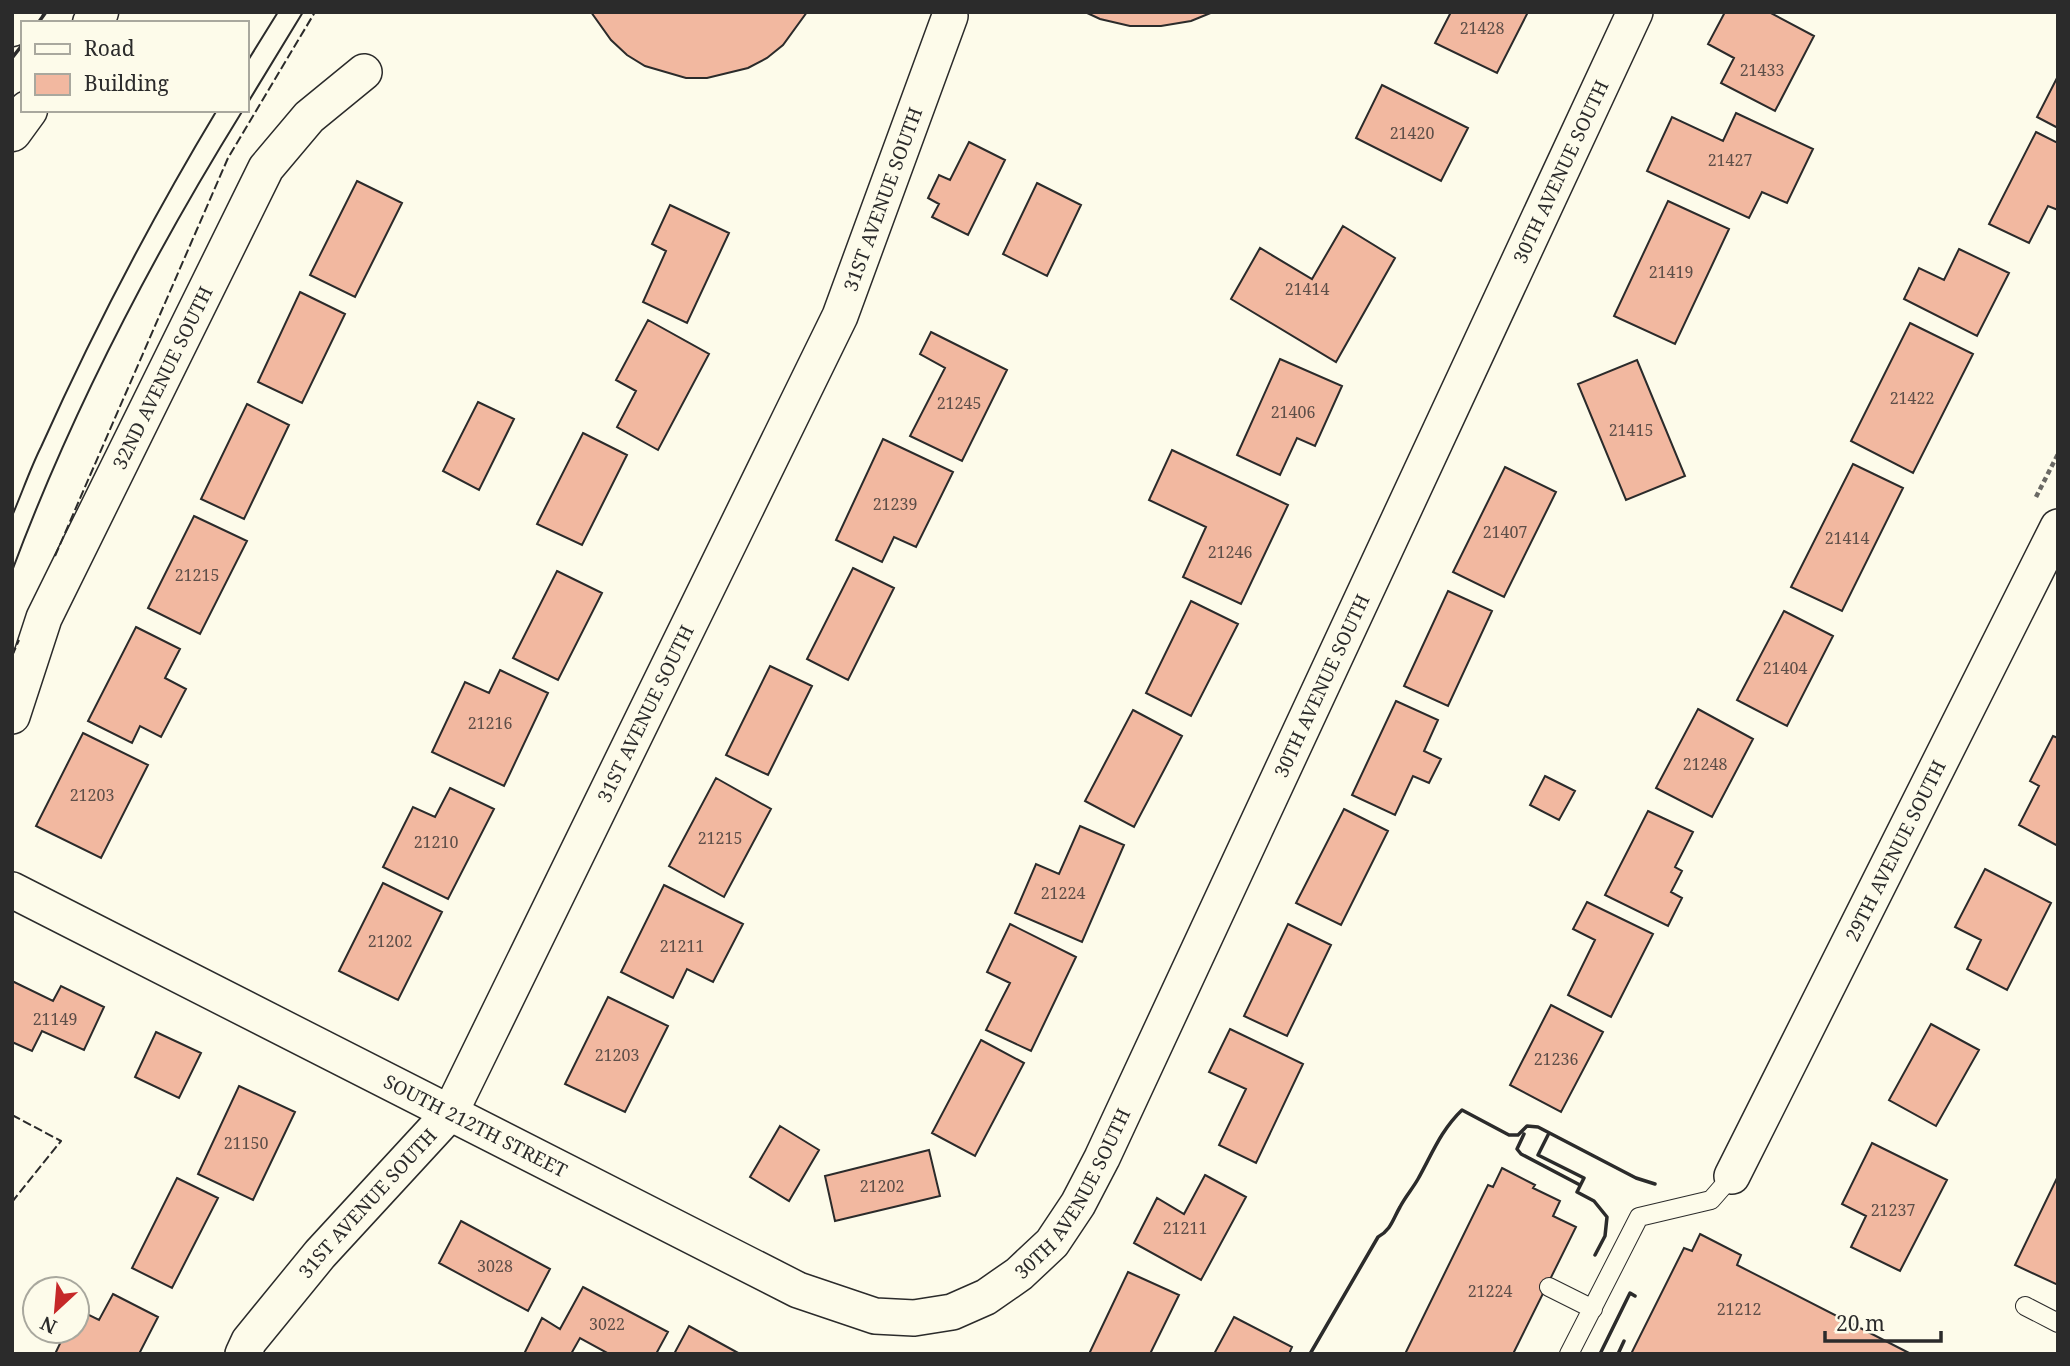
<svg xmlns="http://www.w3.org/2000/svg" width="2070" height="1366" viewBox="0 0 2070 1366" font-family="'Noto Serif',serif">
<rect width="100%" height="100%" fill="#fdfbea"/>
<!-- building -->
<path fill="#f2b8a0" stroke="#2b2b2b" stroke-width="2" d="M591,12H807L783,45L767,58L748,68L707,78H686L645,66L627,55L611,40Z
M1085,12H1213L1191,21L1161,26H1130L1100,19Z
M1451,12H1528L1497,73L1435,43Z
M1725,12H1769L1814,36L1775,111L1721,83L1734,58L1708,44Z
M2058,76V128L2037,117Z
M1382,85L1468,128L1441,181L1356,138Z
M1736,113L1813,149L1787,203L1762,192L1749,218L1647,171L1672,117L1723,141Z
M2036,132L2058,143V210L2048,206L2029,243L1989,224Z
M969,142L1005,160L968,235L932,217L939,204L928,198L939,175L950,180Z
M357,181L402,203L355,297L310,275Z
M1037,183L1081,205L1047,276L1003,254Z
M1668,201L1729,229L1675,344L1614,316Z
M670,205L729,233L687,323L643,302L666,251L652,244Z
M1343,226L1395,258L1336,362L1231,299L1260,248L1312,279Z
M1959,249L2009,273L1977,336L1904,299L1919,268L1944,280Z
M300,292L345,314L302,403L258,382Z
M648,320L709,354L658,450L617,427L636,391L616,380Z
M1910,323L1973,354L1913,473L1851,441Z
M931,332L1007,370L962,461L910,436L945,368L920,354Z
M1280,359L1342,386L1315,446L1297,438L1280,475L1237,455Z
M1637,360L1685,476L1626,500L1578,384Z
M478,402L514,419L479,490L443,471Z
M247,404L289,425L244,519L201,499Z
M583,433L627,455L582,545L537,524Z
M883,439L953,472L916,547L894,537L882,562L836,540Z
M1172,450L1288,505L1241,604L1183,577L1206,527L1149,500Z
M1853,464L1903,488L1842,611L1791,587Z
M1505,467L1556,492L1504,597L1453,572Z
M194,516L247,541L200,634L148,608Z
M853,568L894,588L848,680L807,659Z
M557,571L602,593L558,680L513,658Z
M1448,591L1492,611L1448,706L1404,686Z
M1191,601L1238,624L1191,716L1146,693Z
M1784,611L1833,636L1787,726L1737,700Z
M136,627L180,649L165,678L186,689L161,737L140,726L132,743L88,721Z
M770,666L812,686L768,775L726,755Z
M500,670L548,693L504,786L432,752L465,682L489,693Z
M1396,701L1438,720L1424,751L1441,759L1429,783L1413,776L1395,815L1352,795Z
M1698,709L1753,739L1712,817L1656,788Z
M1133,710L1182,736L1134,827L1085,801Z
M83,733L148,765L101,858L36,826Z
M2053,736L2058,738V846L2019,825L2039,786L2030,781Z
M1545,776L1575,791L1559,820L1530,805Z
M716,778L771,809L724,897L669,866Z
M450,788L494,809L448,899L383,867L413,807L435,817Z
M1344,809L1388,831L1341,925L1296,903Z
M1648,811L1693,832L1675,867L1682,871L1671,892L1682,898L1668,926L1605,895Z
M1080,826L1124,845L1082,942L1015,913L1036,864L1059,874Z
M1985,869L2051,903L2007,990L1967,969L1981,940L1955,927Z
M383,883L442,912L398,1000L339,971Z
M664,885L743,924L713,982L687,969L673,998L621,972Z
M1587,902L1653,934L1611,1017L1568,995L1595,940L1573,929Z
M1010,924L1076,957L1031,1051L986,1030L1010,983L987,972Z
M1288,924L1331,945L1287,1036L1244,1016Z
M12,981L53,1001L61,986L104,1007L84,1050L42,1031L32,1051L12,1042Z
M608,997L668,1026L625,1112L565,1084Z
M1551,1005L1603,1032L1561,1112L1510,1085Z
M1931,1024L1979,1050L1936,1126L1889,1100Z
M1230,1029L1303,1064L1256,1163L1219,1145L1246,1089L1209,1072Z
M156,1032L201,1053L179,1098L135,1077Z
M981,1040L1024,1063L975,1156L932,1133Z
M239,1086L295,1112L253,1200L198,1174Z
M780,1126L819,1150L789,1201L750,1177Z
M1872,1143L1947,1180L1900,1271L1851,1247L1866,1216L1842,1204Z
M929,1150L940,1196L835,1221L825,1176Z
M1502,1168L1535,1185L1533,1188L1560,1201L1553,1216L1576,1227L1513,1354H1405L1488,1185L1493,1187Z
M1205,1175L1246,1197L1201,1280L1134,1243L1157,1198L1184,1214Z
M2058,1176V1285L2015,1265Z
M177,1178L218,1198L172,1288L132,1268Z
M461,1221L550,1269L528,1311L439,1263Z
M1700,1234L1741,1255L1737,1265L1911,1354H1631L1684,1248L1692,1251Z
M1128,1272L1179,1295L1150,1354H1089Z
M583,1287L668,1332L656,1354H609L580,1338L571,1354H524L542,1318L560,1329Z
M113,1294L158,1317L139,1354H55L66,1331H77V1309L99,1320Z
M1234,1317L1292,1347L1289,1354H1214Z
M689,1326L740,1354H674Z"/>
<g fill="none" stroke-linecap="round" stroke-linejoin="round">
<defs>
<path id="lane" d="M1549,1287L1593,1309
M2025,1306L2058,1323
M1569,1354L1639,1217L1711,1200L1732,1176"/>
<g id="street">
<path id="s1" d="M12,716L44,618L266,168L309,117L364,72"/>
<path id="s2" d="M12,890L798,1290L875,1316L914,1318L952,1312L986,1297L1019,1274L1052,1243L1078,1204L1102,1158L1635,12"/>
<path id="s3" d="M1732,1176L2058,527"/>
<path id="s4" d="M243,1354L249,1341L320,1254L450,1113L840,316L950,16"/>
</g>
<path id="highway" d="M92,23L99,12
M12,27L23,12
M12,132L28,110"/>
</defs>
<!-- lane casing -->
<use href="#lane" stroke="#2b2b2b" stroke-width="20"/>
<!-- street casing -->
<use href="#street" stroke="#2b2b2b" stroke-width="38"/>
<!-- highway casing -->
<use href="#highway" stroke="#2b2b2b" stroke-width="41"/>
<!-- path -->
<path stroke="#6a6964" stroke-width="4.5" stroke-dasharray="5 3.5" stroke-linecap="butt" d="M2036,497L2058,454"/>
<!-- lane -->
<use href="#lane" stroke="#fdfbea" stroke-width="18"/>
<!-- street -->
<use href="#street" stroke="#fdfbea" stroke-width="35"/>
<!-- highway -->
<use href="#highway" stroke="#fdfbea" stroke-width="38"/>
<!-- tram -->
<path stroke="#2b2b2b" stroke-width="2" d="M247,62L278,12
M247,104L303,12
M12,516C22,493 30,469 41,447C93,331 152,218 217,110
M12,571C72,410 152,257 243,110"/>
<!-- fence -->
<path stroke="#2b2b2b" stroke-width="2" stroke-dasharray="9 3.5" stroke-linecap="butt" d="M55,556L228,158L315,12
M12,656L19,640
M12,1115L61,1141L12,1202"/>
<!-- wall -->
<path stroke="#2b2b2b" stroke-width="3.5" d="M38,23L46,12
M12,58L23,44
M1524,1134L1517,1149L1521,1154L1580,1185
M1548,1135L1538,1155L1584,1178L1577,1192L1594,1201L1607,1217L1605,1236L1595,1255
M1310,1354L1378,1237C1391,1230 1393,1219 1400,1207C1405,1197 1413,1188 1418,1179C1432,1154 1441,1130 1462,1110L1509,1135H1518L1527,1126L1538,1127L1636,1178L1655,1184
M1600,1354L1630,1293L1635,1296
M1618,1354L1624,1341"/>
</g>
<g text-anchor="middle" stroke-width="5" stroke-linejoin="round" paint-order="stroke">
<!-- number labels -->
<g font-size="16" fill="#5d4e48">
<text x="1482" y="34">21428</text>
<text x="1762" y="76">21433</text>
<text x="1412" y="139">21420</text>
<text x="1730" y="166">21427</text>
<text x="1671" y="278">21419</text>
<text x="1307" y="295">21414</text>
<text x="1912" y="404">21422</text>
<text x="959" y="409">21245</text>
<text x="1293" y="418">21406</text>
<text x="1631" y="436">21415</text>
<text x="895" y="510">21239</text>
<text x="1505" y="538">21407</text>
<text x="1847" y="544">21414</text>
<text x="1230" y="558">21246</text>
<text x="197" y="581">21215</text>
<text x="1785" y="674">21404</text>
<text x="490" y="729">21216</text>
<text x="1705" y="770">21248</text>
<text x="92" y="801">21203</text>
<text x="720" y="844">21215</text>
<text x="436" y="848">21210</text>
<text x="1063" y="899">21224</text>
<text x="390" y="947">21202</text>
<text x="682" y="952">21211</text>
<text x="55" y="1025">21149</text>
<text x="617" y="1061">21203</text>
<text x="1556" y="1065">21236</text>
<text x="246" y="1149">21150</text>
<text x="882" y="1192">21202</text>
<text x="1893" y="1216">21237</text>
<text x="1185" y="1234">21211</text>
<text x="495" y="1272">3028</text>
<text x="1490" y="1297">21224</text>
<text x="1739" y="1315">21212</text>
<text x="607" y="1330">3022</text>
</g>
<!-- street labels -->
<g font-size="19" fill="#2b2b2b" stroke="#fdfbea">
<text dy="7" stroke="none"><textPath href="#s2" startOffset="2350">30TH AVENUE SOUTH</textPath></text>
<text dy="7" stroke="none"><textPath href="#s4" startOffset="1330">31ST AVENUE SOUTH</textPath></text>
<text dy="7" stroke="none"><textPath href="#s1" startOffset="371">32ND AVENUE SOUTH</textPath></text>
<text dy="7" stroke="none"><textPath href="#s2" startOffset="1783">30TH AVENUE SOUTH</textPath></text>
<text dy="7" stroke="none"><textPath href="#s4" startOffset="763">31ST AVENUE SOUTH</textPath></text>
<text dy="7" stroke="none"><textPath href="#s3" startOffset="364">29TH AVENUE SOUTH</textPath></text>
<text dy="7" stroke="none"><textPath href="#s2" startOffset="520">SOUTH 212TH STREET</textPath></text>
<text dy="7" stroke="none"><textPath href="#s2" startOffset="1216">30TH AVENUE SOUTH</textPath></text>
<text dy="7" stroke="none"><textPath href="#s4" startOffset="196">31ST AVENUE SOUTH</textPath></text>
</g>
</g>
<!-- border -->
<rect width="2070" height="1366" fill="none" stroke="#2b2b2b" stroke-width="28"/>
<!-- legend -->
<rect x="21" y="21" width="228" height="91" fill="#fdfbea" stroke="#a9a89e" stroke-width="2"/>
<rect x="35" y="44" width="35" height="10" fill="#fdfbea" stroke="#a9a89e" stroke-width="2"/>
<text x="84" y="56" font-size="21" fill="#2b2b2b">Road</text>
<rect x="35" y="74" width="35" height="21" fill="#f2b8a0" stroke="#a9a89e" stroke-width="2"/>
<text x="84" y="91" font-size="21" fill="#2b2b2b">Building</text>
<!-- north arrow -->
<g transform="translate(56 1310) rotate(206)"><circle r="33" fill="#fdfbea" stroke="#a9a89e" stroke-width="2"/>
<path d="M0-5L12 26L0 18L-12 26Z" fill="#c62828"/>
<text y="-10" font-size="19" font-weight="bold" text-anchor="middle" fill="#2b2b2b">N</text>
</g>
<!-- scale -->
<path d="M1825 1331v10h116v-10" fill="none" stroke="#2b2b2b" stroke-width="3.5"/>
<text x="1836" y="1331" font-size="21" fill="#2b2b2b" stroke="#fdfbea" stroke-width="5" paint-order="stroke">20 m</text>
</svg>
